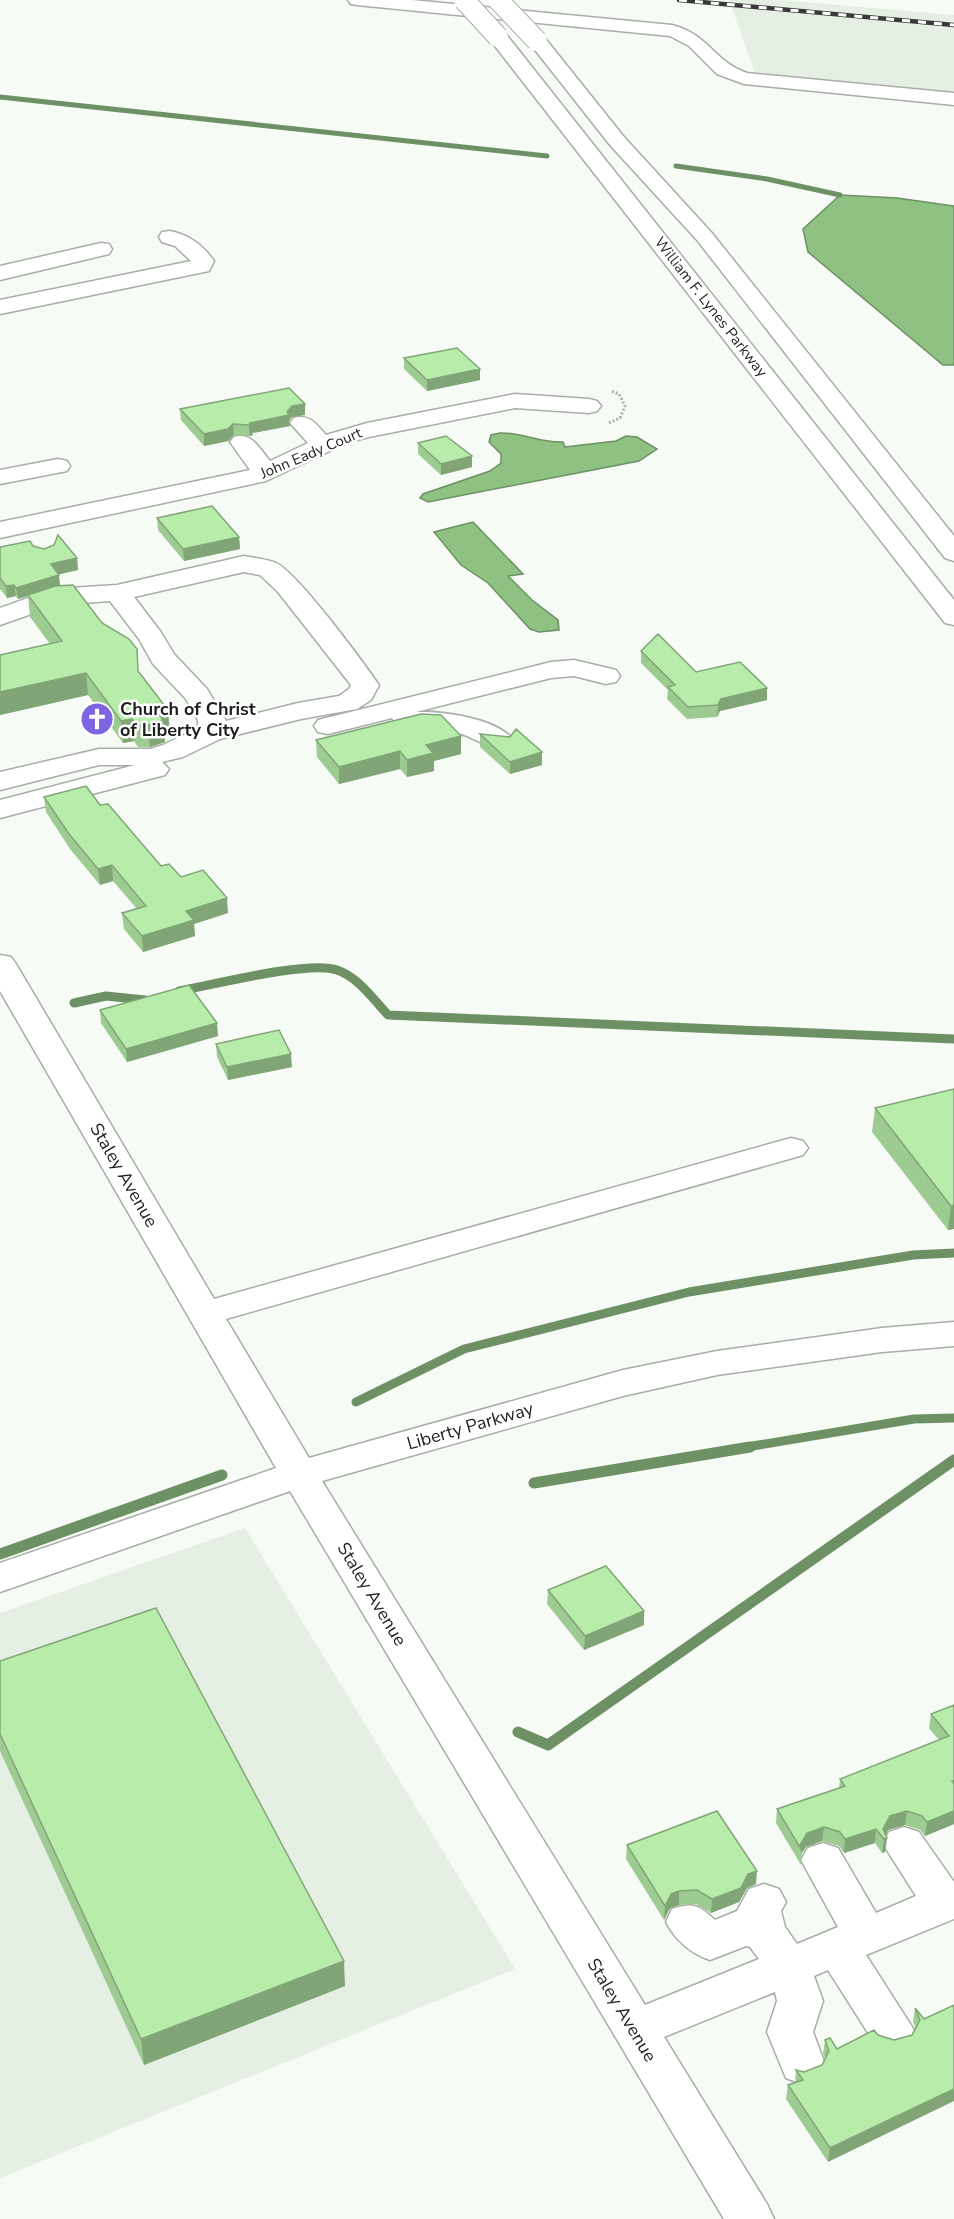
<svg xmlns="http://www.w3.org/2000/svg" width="954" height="2219" viewBox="0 0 954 2219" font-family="'Nunito Sans',sans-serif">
<rect width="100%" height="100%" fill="#f6fbf5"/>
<!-- built -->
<path fill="#e5efe3" d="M729,0H779L954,15V105L760,87Z
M245,1528L515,1969L0,2178V1613Z"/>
<!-- water -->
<path fill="#8fc282" stroke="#6d9164" stroke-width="1.5" d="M840,195L897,198L954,206V365H943L808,252L803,229Z
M500,433C522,432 538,443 563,442L565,447L616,441L626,436L637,437L657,449L639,461L428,502L420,498L423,494L490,471L501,463V454L489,442L491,435Z
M473,522L523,574L508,576L532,600L558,620L559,630L539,632L530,629L488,583L461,565L434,532Z"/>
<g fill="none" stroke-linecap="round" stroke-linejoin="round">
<!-- stream-far2 -->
<path stroke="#6d9164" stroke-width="5" d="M0,97L547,156
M676,166L767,179L840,195"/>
<!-- stream-far1 -->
<path stroke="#6d9164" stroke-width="9" d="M179,991C212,985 310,960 337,970C358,977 373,999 388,1015L954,1039
M74,1003L106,996L145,1000
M356,1402L464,1349L689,1292L913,1255L954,1253
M741,1448L914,1419L954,1418"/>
<!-- stream -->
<path stroke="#6d9164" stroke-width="11" d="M534,1483L750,1447
M0,1554L222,1475
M518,1732L548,1745L954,1460"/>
<defs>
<path id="minor" d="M348,0H412L672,25C710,35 713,61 747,73L954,93V105L744,84L717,74L689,46L670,36L357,5L351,4Z
M170,231C189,235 202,244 214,261L209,271L0,314V300L191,261L175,246L162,242L159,237L162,232Z
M101,243L109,244L112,249L109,254L0,280V266Z
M515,394L589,399L597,401L601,406L597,411L589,413L515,408L369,437L349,442L266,481L0,538V522L250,470L230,442L234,437C252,432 259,448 270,461L308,443L290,423L294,418C310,414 316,424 326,435L367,423Z
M58,459L67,461L70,466L67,471L0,484V470Z
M244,556C254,558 267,559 276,563C297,572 363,662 379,685L371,700L357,709L301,719L220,739L183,757L162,762L169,769L165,775L0,818V800L135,765H99L0,790V772L99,749H150L163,745L198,728V720L186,699L153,664L139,639L110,601L57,605L0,625V608L53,589L117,585ZM244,572L260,575L278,592L351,685L349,689L339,696L298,703L226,721L207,689L174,654L160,631L134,597Z
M574,660L616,670L620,676L616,682L606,684L574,676L551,678L416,712C442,711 498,718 514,741L510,747C490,752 475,737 456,732C437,727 417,732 398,727L392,718L328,734L318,732L314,726L318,720L551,662Z
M0,955L11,957L16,964L214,1299L791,1138L803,1141L808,1148L803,1155L226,1319L309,1458L623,1370L717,1351L882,1328L954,1322V1346L882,1352L717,1375L623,1396L322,1481L645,2005L759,1959L750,1947L746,1946L710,1960C690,1953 676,1941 666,1922L672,1909C693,1902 699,1905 715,1920L737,1911L749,1889L764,1884L779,1889L786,1902L781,1911L785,1927L797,1944L838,1927L801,1860L808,1848L823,1843L838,1848L876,1913L916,1896L883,1844L889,1832L904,1827L919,1832L954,1882V1919L866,1955L916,2033L909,2047L893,2052L877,2047L828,1970L814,1976L823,2001L813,2032L825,2064L818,2078L802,2084L786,2078L767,2032L777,2001L775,1992L664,2037L767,2204L774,2219H724L290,1491L0,1592V1563L276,1468L0,991Z"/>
<path id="highway" d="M498,31L505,33L954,600V625L945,623L491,41L489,37L491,33Z
M537,35L544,37L624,137L711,232L954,536V561L945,558L697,240L610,145L528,41L530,37Z"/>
</defs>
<!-- minor casing -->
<use href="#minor" stroke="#a8ada7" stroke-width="3"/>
<!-- highway casing -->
<use href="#highway" stroke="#a8ada7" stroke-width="3"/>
<!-- path -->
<path stroke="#acb0ab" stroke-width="3" stroke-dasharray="2 2" stroke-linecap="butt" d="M609,423L620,418L625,406L619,394L611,391"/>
<!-- minor -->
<use href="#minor" fill="#fff" fill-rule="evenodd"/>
<!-- highway -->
<use href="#highway" fill="#fff" fill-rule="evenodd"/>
<defs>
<path id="rail" d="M679,0L954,25"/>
</defs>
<!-- rail casing -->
<use href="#rail" stroke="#373a37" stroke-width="4.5"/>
<!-- rail -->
<use href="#rail" stroke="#fff" stroke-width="3" stroke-dasharray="8" stroke-linecap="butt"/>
<defs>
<path id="highway-bridge" d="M464,0L498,37
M498,0L537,41"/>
</defs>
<!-- highway-bridge casing -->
<use href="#highway-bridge" stroke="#a8ada7" stroke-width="22" stroke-linecap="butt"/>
<!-- highway-bridge -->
<use href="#highway-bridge" stroke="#fff" stroke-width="20"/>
</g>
<!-- wall -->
<path fill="#9ecb92" d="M404,358L480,380L427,391L404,369Z
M305,404V415L292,417L289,421L290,426L252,433L253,435L250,436L234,435L228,441L204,446L181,420L180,409Z
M418,443L472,467L441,475L418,454Z
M157,518L239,537L240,549L184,561L158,530Z
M33,546L77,558L78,570L58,574L60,586L138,671L168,710L170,732L164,734L165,742L150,747H138L134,741L123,743L88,695L0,715V655L50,644L30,617L28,596L18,599L16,596L7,598L1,590H0V547Z
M641,651L696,672L767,700L720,711L717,717L687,719L667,699L668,690L641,663Z
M480,734L510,737L542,752V765L510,774L480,747Z
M461,736V754L434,761V771L407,777L400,769L339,784L317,757L316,740Z
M44,797L100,805L161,866L181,877L228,913L194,924L195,936L143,952L124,929L122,913L137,909L113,881L100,885L70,849L46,812Z
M100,1010L218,1036L127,1062L101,1023Z
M216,1044L292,1067L228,1080L217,1057Z
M954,1089V1229L948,1230L872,1132L875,1108Z
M548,1590L644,1625L584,1650L547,1604Z
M0,1661L345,1986L144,2065L0,1751Z
M954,1705V1824L925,1836L920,1830L905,1825L888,1830L886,1835L887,1838L885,1852L882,1853L875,1843L844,1853L839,1846L822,1841L806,1847L802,1853L801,1865L776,1823L777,1809L839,1788L840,1779L939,1740L929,1728L931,1714Z
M627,1845L756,1884L747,1888L739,1902L711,1913L696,1904L679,1905L670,1908L664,1920L626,1859Z
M915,2008L924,2019L828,2162L786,2099L788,2085L795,2083L796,2070L804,2072L822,2065L825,2058L823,2054L825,2040L837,2049L878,2035L894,2040L912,2035L916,2028L913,2022Z"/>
<!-- shaded-wall -->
<path fill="#81a577" d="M480,369V380L427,391V380Z
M305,404V415L292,417L289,421L290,426L252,433L253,435L250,436L249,425L250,423L292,406Z
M233,424L234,435L228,441L204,446V434Z
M472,456V467L441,475V464Z
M239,537L240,549L184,561L183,549Z
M77,558L78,570L52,576L51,564Z
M59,575L60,586L18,599L16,588Z
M14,585L16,596L7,598L6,586Z
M86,673L88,695L0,715V692Z
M767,688V700L720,711L717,717L718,705L721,699Z
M168,710L170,732L164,734L165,742L150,747L148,725L158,713Z
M132,719L134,741L123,743L121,721Z
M461,736V754L434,761V771L407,777V760L426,745Z
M400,751V769L339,784V767Z
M542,752V765L510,774V762Z
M112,865L113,881L100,885L98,869Z
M227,898L228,913L194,924L195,936L143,952L142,936L186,911Z
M217,1023L218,1036L127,1062L126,1049Z
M291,1054L292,1067L228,1080L227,1067Z
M954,1205V1229L948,1230L951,1206Z
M644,1611V1625L584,1650L585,1636Z
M907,1811L905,1825L888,1830L884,1838L883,1829L890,1816Z
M954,1811V1824L925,1836L927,1822Z
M824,1827L822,1841L806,1847L802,1853L800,1845L807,1833Z
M876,1829L875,1843L844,1853L845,1839Z
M887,1838L885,1852L882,1853L884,1839Z
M757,1871L756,1884L747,1888L739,1902L711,1913L712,1899L748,1874Z
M679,1891V1905L670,1908L664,1920L665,1906L671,1894Z
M344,1961L345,1986L144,2065L141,2039Z
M954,2089V2101L828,2162L830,2148Z"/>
<!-- building -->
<path fill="#b8ecaa" stroke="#81a577" stroke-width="1.5" d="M457,348L480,369L427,380L404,358Z
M289,388L305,404L292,406L287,412L289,415L250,423L252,424L249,425L233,424L228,429L204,434L180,409Z
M446,436L472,456L441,464L418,443Z
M212,506L239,537L183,549L157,518Z
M58,535L77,558L51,564L59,575L16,588L14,585L6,586L0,578V547L30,541L33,546L44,549L54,545Z
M73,585L102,623L129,639L137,649L138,671L168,710L158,713L163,720L148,725H136L132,719L121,721L86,673L0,692V655L62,641L28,595L55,586Z
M658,634L696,672L740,662L767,688L721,699L718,705L688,707L668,687L675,685L641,651Z
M421,714L441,715L461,736L426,745L433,753L407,760L400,751L339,767L316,740Z
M516,729L542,752L510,762L480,734L510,737Z
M86,786L100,805L108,804L161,866L169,864L181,877L203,870L227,898L186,911L194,920L142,936L122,913L146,906L112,865L98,869L69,834L44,797Z
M189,985L217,1023L126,1049L100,1010Z
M279,1030L291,1054L227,1067L216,1044Z
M954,1089V1205L951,1206L875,1108Z
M606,1566L644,1611L585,1636L548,1590Z
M156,1608L344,1961L141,2039L0,1734V1661Z
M954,1705V1781H952L954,1784V1811L927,1822L922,1816L907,1811L890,1816L883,1829L887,1838L884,1839L876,1829L845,1839L840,1832L824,1827L807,1833L800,1845L802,1851L777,1809L845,1786L840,1779L949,1736L931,1714Z
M717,1811L757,1871L748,1874L741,1888L712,1899L697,1890L679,1891L671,1894L665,1906L627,1845Z
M954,2005V2089L830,2148L788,2085L803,2080L796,2070L804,2072L822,2065L829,2051L825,2040L830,2038L837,2049L874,2030L878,2035L894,2040L912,2035L920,2020L915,2008L924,2019Z"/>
<!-- icons -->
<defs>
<symbol id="church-disc" viewBox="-11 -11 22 22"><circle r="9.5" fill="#7e64e0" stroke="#fff"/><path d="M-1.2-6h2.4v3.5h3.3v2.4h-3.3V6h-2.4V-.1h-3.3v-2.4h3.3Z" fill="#fff"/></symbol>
</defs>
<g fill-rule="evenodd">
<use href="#church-disc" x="78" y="700" width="38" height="38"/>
</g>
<g text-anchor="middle" stroke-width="5" stroke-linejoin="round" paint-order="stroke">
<!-- far-street labels -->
<g font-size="15" fill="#1d1f1d" stroke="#fff">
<text transform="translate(711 307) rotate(52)" y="5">William F. Lynes Parkway</text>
<text transform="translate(311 453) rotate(-23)" y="5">John Eady Court</text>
</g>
<!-- poi labels -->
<g font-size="18" font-weight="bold" fill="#1d1f1d" stroke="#fff" text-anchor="start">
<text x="120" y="715">Church of Christ<tspan x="120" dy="21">of Liberty City</tspan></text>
</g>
<!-- street labels -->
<g font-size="18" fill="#1d1f1d" stroke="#fff">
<text transform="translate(124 1175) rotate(60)" y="6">Staley Avenue</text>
<text transform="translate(470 1426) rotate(-16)" y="6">Liberty Parkway</text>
<text transform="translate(372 1594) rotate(59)" y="6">Staley Avenue</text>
<text transform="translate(622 2010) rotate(59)" y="6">Staley Avenue</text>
</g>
</g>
</svg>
